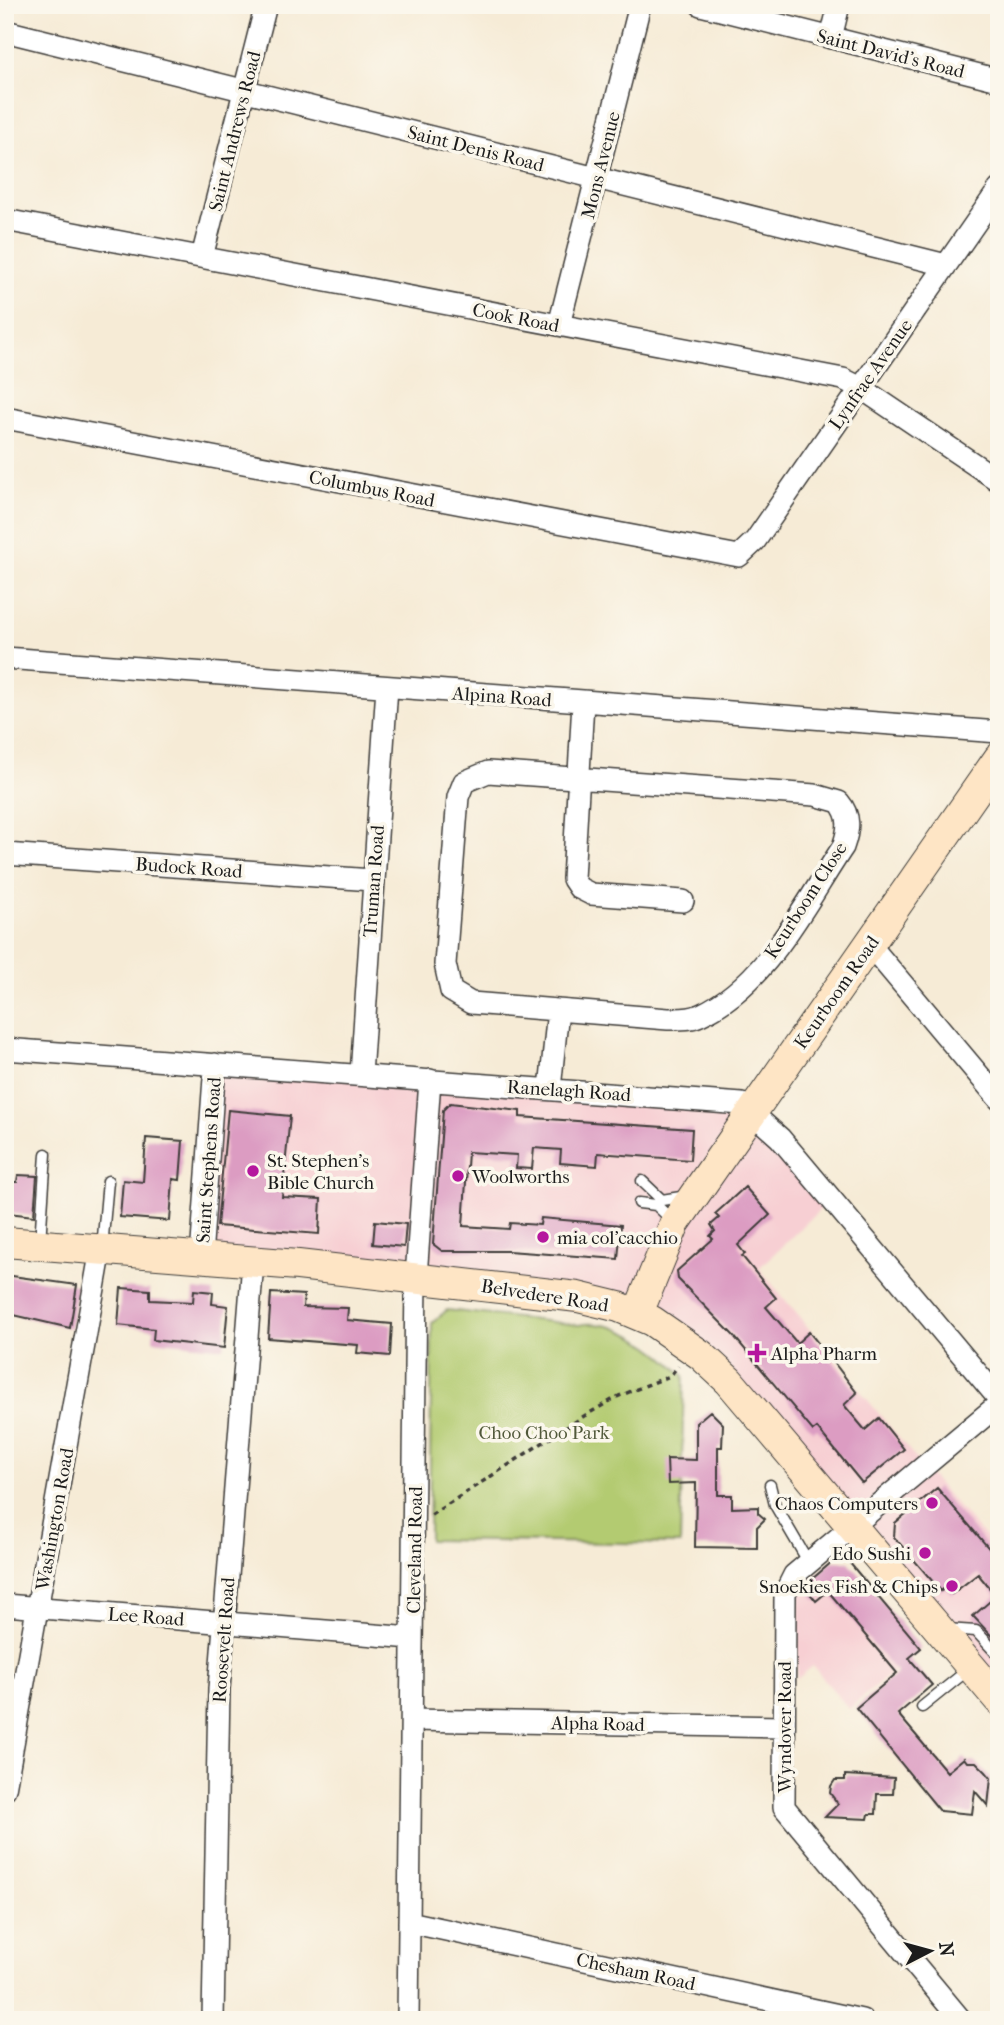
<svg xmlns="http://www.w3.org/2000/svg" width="1004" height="2025" viewBox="0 0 1004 2025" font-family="'IM FELL French Canon',serif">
<rect width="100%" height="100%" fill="#fbf7ec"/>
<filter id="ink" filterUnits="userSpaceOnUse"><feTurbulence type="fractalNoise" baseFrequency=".0143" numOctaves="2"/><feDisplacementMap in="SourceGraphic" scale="14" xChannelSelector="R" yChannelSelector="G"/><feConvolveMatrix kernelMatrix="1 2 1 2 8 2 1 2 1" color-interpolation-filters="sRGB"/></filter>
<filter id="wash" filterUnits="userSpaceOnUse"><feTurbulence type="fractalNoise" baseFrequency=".00686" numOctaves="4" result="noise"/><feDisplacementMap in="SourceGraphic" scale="28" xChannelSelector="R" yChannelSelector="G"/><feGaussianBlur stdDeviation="1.57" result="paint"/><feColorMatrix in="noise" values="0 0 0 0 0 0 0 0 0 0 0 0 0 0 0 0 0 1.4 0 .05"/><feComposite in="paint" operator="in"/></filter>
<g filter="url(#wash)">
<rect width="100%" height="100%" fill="#f6ebd6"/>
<!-- built -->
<path fill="#f7cfd3" d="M215,1064L742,1104L830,1200L759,1268L923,1467L999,1553V1700L729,1381L652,1321L201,1257Z
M833,1561L849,1562L921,1648L849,1709L813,1666L797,1679L799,1590Z"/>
<!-- green -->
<path fill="#b3cb71" stroke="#687446" stroke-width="2" d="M447,1310L579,1325C617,1317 660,1351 684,1376L680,1544L429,1540L432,1323Z"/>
<g id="blocks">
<!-- building -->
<path fill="#dc9cc2" d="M450,1103L520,1111V1117L692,1129L690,1160L598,1153L597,1166L560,1163L561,1150L534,1148L532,1169L516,1168L517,1155L468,1152L463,1226L509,1229L510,1223L540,1225L541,1218L621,1225L618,1259L508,1251H442L433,1244L443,1110Z
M228,1110L290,1116L282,1197L321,1199L319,1234L217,1226Z
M146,1138L183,1141L180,1180L173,1179L170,1221L120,1217L123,1180L143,1182Z
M18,1175L37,1176L34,1216L8,1213L10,1182H17Z
M745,1187L770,1215L738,1245L745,1254L742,1256L776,1298L766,1307L797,1343L809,1332L832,1360L857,1393L844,1405L865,1430L879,1418L904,1449L862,1483L817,1428L813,1431L733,1335L678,1279L677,1271L713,1239L710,1236L715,1231L711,1225L719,1218L715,1214Z
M375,1221L406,1224L404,1247L373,1244Z
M5,1275L77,1285L70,1328L5,1313Z
M121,1288L150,1290V1300L193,1302L194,1290L213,1292L212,1304L228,1306L224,1348L153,1340L154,1329L118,1325Z
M271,1293L304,1295L303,1307L348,1308L347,1320L392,1324L390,1356L357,1353L358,1345L268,1338Z
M710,1411L723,1424L722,1447H718V1495H732V1508L758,1507V1513L765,1519L757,1527V1548L695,1547L696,1483L668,1484L667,1459L696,1460V1423Z
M937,1488L999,1560V1644L973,1616L996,1596L978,1574L952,1594L946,1587L941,1591L894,1537L895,1523Z
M833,1561L849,1562L921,1648L909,1658L932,1685L898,1714L947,1772L964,1758L967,1762H976L986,1772L991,1778L988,1806L975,1791L972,1814L940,1811L856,1708L897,1673L828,1591L816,1601L804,1586Z
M845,1775L894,1778L893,1794H877L876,1814H869L868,1819L825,1817L838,1804L830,1793L831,1786L835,1780H845Z"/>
</g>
</g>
<g filter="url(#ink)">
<use href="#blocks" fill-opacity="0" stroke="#3d3b38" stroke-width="2"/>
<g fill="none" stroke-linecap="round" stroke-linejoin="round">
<defs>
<path id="lane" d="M642,1181L662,1200L687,1196
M639,1203L656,1205L673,1221
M40,1242L46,1154
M102,1248L108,1181
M770,1485L775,1505L809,1563
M946,1629L976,1631L999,1656
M922,1707L969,1669"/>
<path id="street" d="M701,5L999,80
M5,31L946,265
M831,38L839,5
M5,220L843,379L861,388L999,481
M202,257L266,5
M559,325L640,5
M5,418L739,556L755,541L999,189
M5,658L999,732
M583,702L573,879L579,888L591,894L683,901
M488,772L815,795L839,802C851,816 849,830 843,847C804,905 766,985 700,1015C690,1020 679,1019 668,1019L471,1003L451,991L445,964L458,797L464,782Z
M5,854L372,880
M869,944L999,1099
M5,1049L742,1104L780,1138L999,1399
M361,1075L387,687
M550,1089L558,1010
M201,1257L215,1064
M5,1605L412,1638
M412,1720L784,1727
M5,1789L101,1249
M409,1922L862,2020
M213,2020L219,1689L253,1262
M408,2020L416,1277L430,1080
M961,2020L784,1807L785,1593L794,1575L999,1404"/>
<path id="secondary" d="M5,1242L298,1265L578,1297L619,1307L652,1321L701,1355L729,1381L999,1700
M638,1313L675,1223L999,758"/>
</defs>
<!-- lane casing -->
<use href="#lane" stroke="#3d3b38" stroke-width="13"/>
<!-- street casing -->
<use href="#street" stroke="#3d3b38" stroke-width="24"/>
<!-- secondary casing -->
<use href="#secondary" stroke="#3d3b38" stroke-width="32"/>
<!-- path -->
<path stroke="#3d3b38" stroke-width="3.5" stroke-dasharray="5 5" stroke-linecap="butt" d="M431,1515L584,1416L619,1396L670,1376L678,1366"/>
<!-- lane -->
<use href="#lane" stroke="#fff" stroke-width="10"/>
<!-- street -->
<use href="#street" stroke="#fff" stroke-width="21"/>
<!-- secondary -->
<use href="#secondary" stroke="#fee5c5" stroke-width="30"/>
</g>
</g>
<!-- markers -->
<g fill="#b5179e" stroke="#fbf7ec" stroke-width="2.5">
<circle cx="253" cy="1171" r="7"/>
<circle cx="458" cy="1176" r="7"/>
<circle cx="543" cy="1237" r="7"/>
<path d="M753.5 1342.5h7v7h7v7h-7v7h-7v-7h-7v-7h7z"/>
<circle cx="932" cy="1503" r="7"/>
<circle cx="925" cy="1553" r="7"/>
<circle cx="952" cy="1586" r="7"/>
</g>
<g text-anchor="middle" stroke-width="7" stroke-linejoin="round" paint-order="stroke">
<!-- street labels -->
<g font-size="19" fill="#1c1c1c" stroke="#fbf7ec">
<text transform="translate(891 53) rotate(14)" y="7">Saint David's Road</text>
<text transform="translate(234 131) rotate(-76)" y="7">Saint Andrews Road</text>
<text transform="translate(476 148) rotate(14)" y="7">Saint Denis Road</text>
<text transform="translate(600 165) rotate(-76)" y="7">Mons Avenue</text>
<text transform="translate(516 317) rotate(11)" y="7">Cook Road</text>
<text transform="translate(870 374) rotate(-55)" y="7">Lynfrae Avenue</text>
<text transform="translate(372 488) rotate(11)" y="7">Columbus Road</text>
<text transform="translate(502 696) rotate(4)" y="7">Alpina Road</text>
<text transform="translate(189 867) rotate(4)" y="7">Budock Road</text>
<text transform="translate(373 881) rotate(-86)" y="7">Truman Road</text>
<text transform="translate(805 900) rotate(-57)" y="7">Keurboom Close</text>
<text transform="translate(836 992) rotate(-55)" y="7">Keurboom Road</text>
<text transform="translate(569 1090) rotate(4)" y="7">Ranelagh Road</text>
<text transform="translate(208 1160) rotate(-86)" y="7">Saint Stephens Road</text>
<text transform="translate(545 1295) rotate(9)" y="7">Belvedere Road</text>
<text transform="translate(54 1519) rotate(-80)" y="7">Washington Road</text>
<text transform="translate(414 1550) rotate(-89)" y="7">Cleveland Road</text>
<text transform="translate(146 1616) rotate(4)" y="7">Lee Road</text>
<text transform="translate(223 1640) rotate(-86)" y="7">Roosevelt Road</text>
<text transform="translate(598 1723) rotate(1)" y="7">Alpha Road</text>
<text transform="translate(784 1727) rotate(-90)" y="7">Wyndover Road</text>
<text transform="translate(636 1971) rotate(12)" y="7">Chesham Road</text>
</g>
<!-- poi labels -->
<g font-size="19" fill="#1c1c1c" stroke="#fbf7ec" text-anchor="start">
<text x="267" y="1167">St. Stephen's<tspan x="267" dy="22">Bible Church</tspan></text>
<text x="472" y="1183">Woolworths</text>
<text x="557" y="1244">mia col'cacchio</text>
<text x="771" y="1360">Alpha Pharm</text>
<text x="918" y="1510" text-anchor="end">Chaos Computers</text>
<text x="911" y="1560" text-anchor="end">Edo Sushi</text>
<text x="938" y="1593" text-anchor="end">Snoekies Fish &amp; Chips</text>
</g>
<!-- park labels -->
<g font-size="19" fill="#51593a" stroke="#fbf7ec">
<text x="544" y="1439">Choo Choo Park</text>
</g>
</g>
<!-- margin -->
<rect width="1004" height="2025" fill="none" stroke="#fbf7ec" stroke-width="28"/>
<!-- north arrow -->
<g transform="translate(930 1951) rotate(84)" stroke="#fbf7ec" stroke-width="5" paint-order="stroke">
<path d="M0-5L12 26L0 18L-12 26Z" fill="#1c1c1c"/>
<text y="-10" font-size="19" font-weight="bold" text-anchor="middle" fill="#1c1c1c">N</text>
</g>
</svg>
